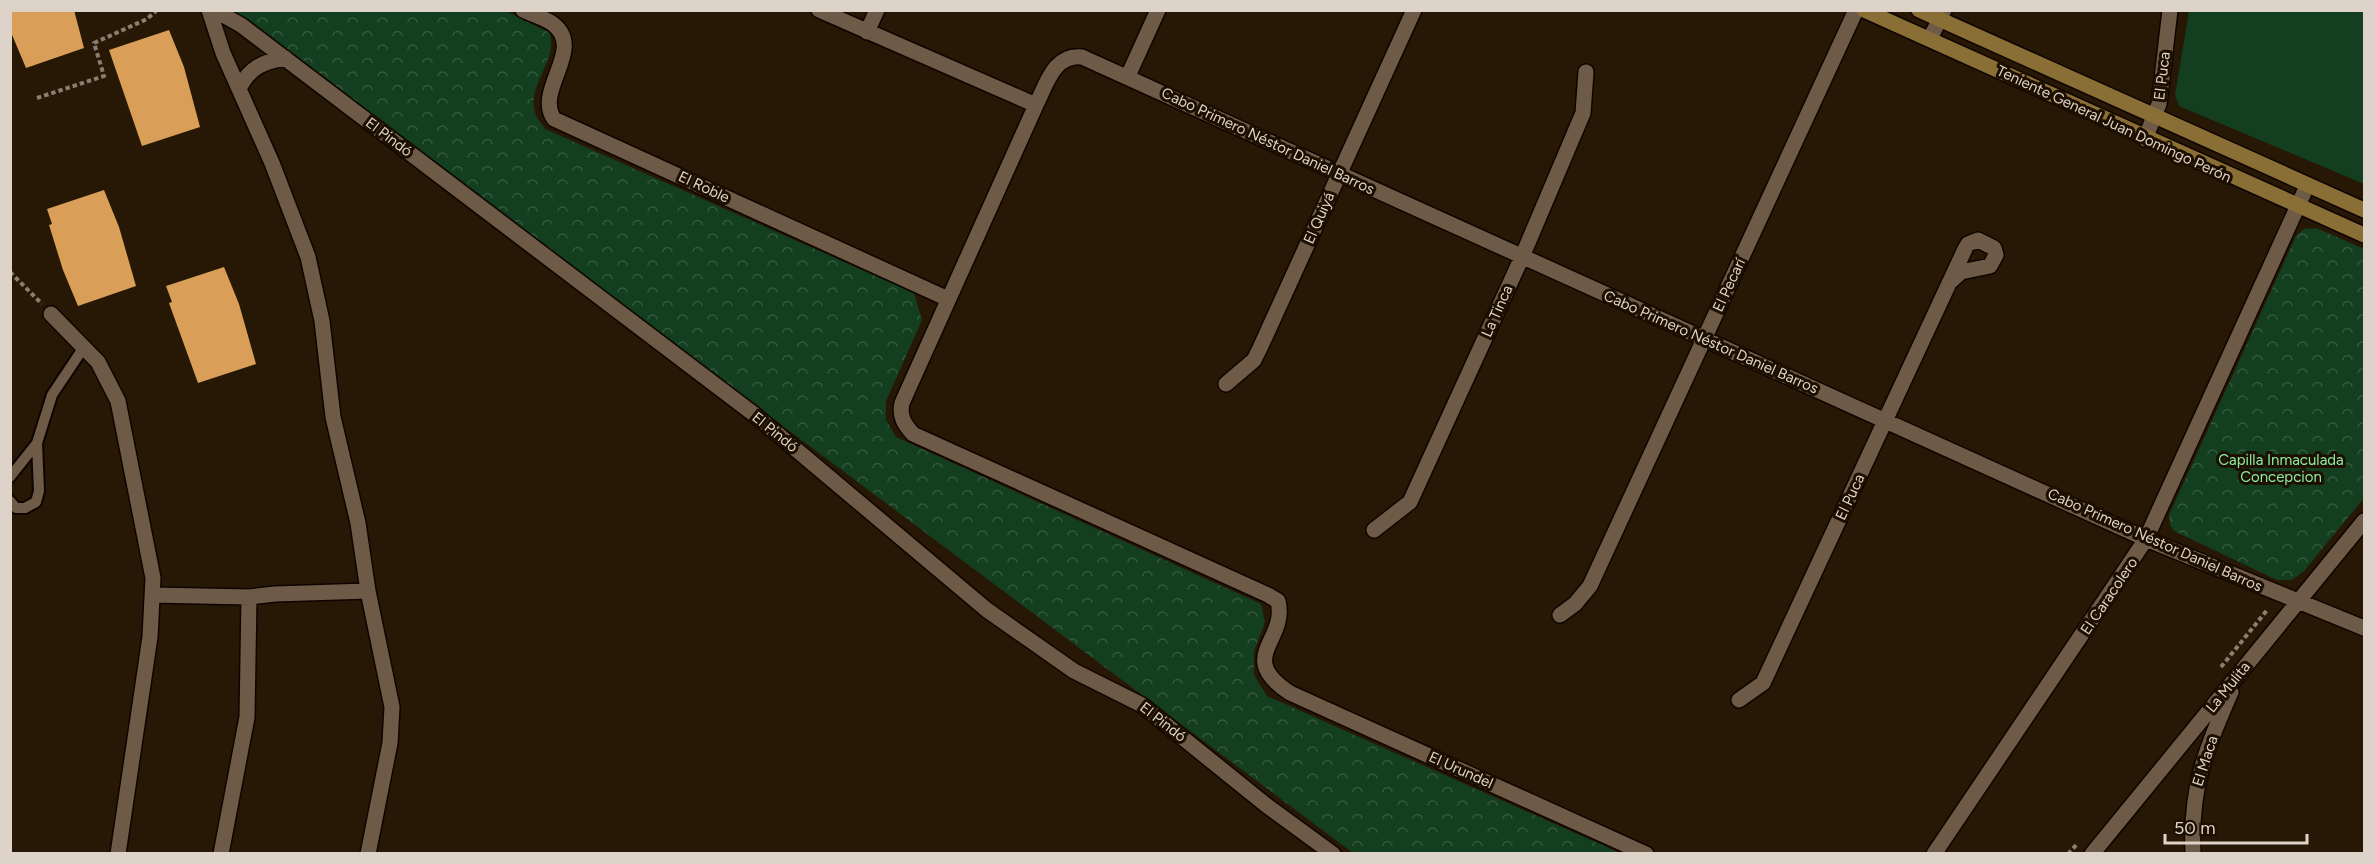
<svg xmlns="http://www.w3.org/2000/svg" width="2375" height="864" viewBox="0 0 2375 864" font-family="Figtree,sans-serif">
<defs>
<pattern id="forest-crowns" width="20" height="18" patternUnits="userSpaceOnUse" patternTransform="scale(1.5)"><rect width="20" height="18" fill="#133e1f"/><path d="M2 6a3 3 0 1 1 6 0M12 15a3 3 0 1 1 6 0" fill="none" stroke="#35593e"/></pattern>
</defs>
<rect width="100%" height="100%" fill="#271805"/>
<!-- forest -->
<path fill="url(#forest-crowns)" d="M504,10L550,33C558,60 527,85 535,112C536,118 542,124 545,129L914,293L922,320L886,401V420L896,437L1261,604L1265,622L1254,651V675L1267,696L1620,853H1353L229,11Z
M2316,228L2364,249V498L2304,571L2292,580H2277L2174,531L2170,525L2169,515L2296,236L2304,229Z"/>
<!-- garden -->
<path fill="#133e1f" d="M2189,11H2364V184L2179,106L2175,95Z"/>
<!-- building -->
<path fill="#d99f59" d="M10,10H74L84,48L26,68L10,30Z
M169,30L184,67L200,127L142,146L109,50Z
M104,190L119,227L136,286L78,306L63,270L49,225L52,224L47,209Z
M224,267L239,304L256,364L198,383L169,303L172,302L166,286Z"/>
<g fill="none" stroke-linecap="round" stroke-linejoin="round">
<defs>
<path id="service" d="M10,477L37,443L52,395L84,347
M10,501L16,508H25L36,502L39,491L37,443"/>
<path id="minor" d="M209,10L223,53L272,163L308,257L322,321L333,417L358,523L368,591L392,707L390,743L368,854
M214,10L241,25L755,415L987,610L1074,671L1142,705L1266,805L1333,854
M523,10C533,15 545,18 553,24C586,49 534,90 554,119L948,299
M819,10L1036,105
M867,32L877,10
M1930,39L1944,10
M1128,76L1158,10
M239,89C249,68 262,62 285,58
M2145,139L2159,104L2170,10
M51,314L98,362L118,401L153,578L150,637L118,854
M1226,384L1254,360L1260,348L1414,10
M1374,530L1410,502L1522,257L1583,113L1586,72
M153,595L249,597L275,594L368,591
M1560,615L1575,604L1590,586L1856,10
M1739,700L1763,683L1965,249L1968,244L1978,240L1994,248L1996,255L1990,266L1961,272L1949,283
M221,854L247,717L249,597
M1646,854L1290,693C1235,657 1288,641 1278,601L1268,595L913,434C904,424 899,416 902,403L1036,105C1047,83 1054,54 1082,57L2146,539L2364,628
M1934,854L2146,539L2307,186
M2092,854L2364,521
M2193,854C2190,787 2205,752 2231,692"/>
<path id="secondary" d="M1864,10L2364,235
M1919,10L2364,210"/>
</defs>
<!-- service casing -->
<use href="#service" stroke="#0f0400" stroke-width="14"/>
<!-- minor casing -->
<use href="#minor" stroke="#0f0400" stroke-width="18"/>
<!-- secondary casing -->
<use href="#secondary" stroke="#0f0400" stroke-width="18"/>
<!-- path -->
<path stroke="#8b7e70" stroke-width="4" stroke-dasharray="4.5 3" stroke-linecap="butt" d="M37,98L104,76L94,43L147,19L157,10
M10,272L42,304
M2221,667L2268,609
M2068,854L2078,843"/>
<!-- service -->
<use href="#service" stroke="#6d5b47" stroke-width="10"/>
<!-- minor -->
<use href="#minor" stroke="#6d5b47" stroke-width="15"/>
<!-- secondary -->
<use href="#secondary" stroke="#896e36" stroke-width="15"/>
</g>
<g text-anchor="middle" stroke-width="6" stroke-linejoin="round" paint-order="stroke">
<!-- street labels -->
<g font-size="15" fill="#ded3c8" stroke="#1d0f00">
<text transform="translate(2162 76) rotate(-83)" y="5">El Puca</text>
<text transform="translate(2114 124) rotate(25)" y="5">Teniente General Juan Domingo Perón</text>
<text transform="translate(389 137) rotate(37)" y="5">El Pindó</text>
<text transform="translate(1268 141) rotate(25)" y="5">Cabo Primero Néstor Daniel Barros</text>
<text transform="translate(704 187) rotate(25)" y="5">El Roble</text>
<text transform="translate(1319 218) rotate(-66)" y="5">El Quiyá</text>
<text transform="translate(1729 285) rotate(-65)" y="5">El Pecarí</text>
<text transform="translate(1497 311) rotate(-66)" y="5">La Tinca</text>
<text transform="translate(1711 342) rotate(24)" y="5">Cabo Primero Néstor Daniel Barros</text>
<text transform="translate(775 432) rotate(39)" y="5">El Pindó</text>
<text transform="translate(1850 497) rotate(-65)" y="5">El Puca</text>
<text transform="translate(2155 540) rotate(24)" y="5">Cabo Primero Néstor Daniel Barros</text>
<text transform="translate(2109 596) rotate(-56)" y="5">El Caracolero</text>
<text transform="translate(2228 687) rotate(-51)" y="5">La Mulita</text>
<text transform="translate(1163 722) rotate(38)" y="5">El Pindó</text>
<text transform="translate(2205 761) rotate(-72)" y="5">El Maca</text>
<text transform="translate(1461 770) rotate(24)" y="5">El Urundel</text>
</g>
<!-- park labels -->
<g font-size="15" fill="#8aeca0" stroke="#1d0f00">
<text x="2281" y="465">Capilla Inmaculada<tspan x="2281" dy="17">Concepcion</tspan></text>
</g>
</g>
<!-- border -->
<rect width="2375" height="864" fill="none" stroke="#ded3c8" stroke-width="24"/>
<!-- scale -->
<path d="M2165 834v9h142v-9" fill="none" stroke="#ded3c8" stroke-width="3"/>
<text x="2174" y="834" font-size="18" fill="#ded3c8" stroke="#1d0f00" stroke-width="4.5" paint-order="stroke">50 m</text>
</svg>
